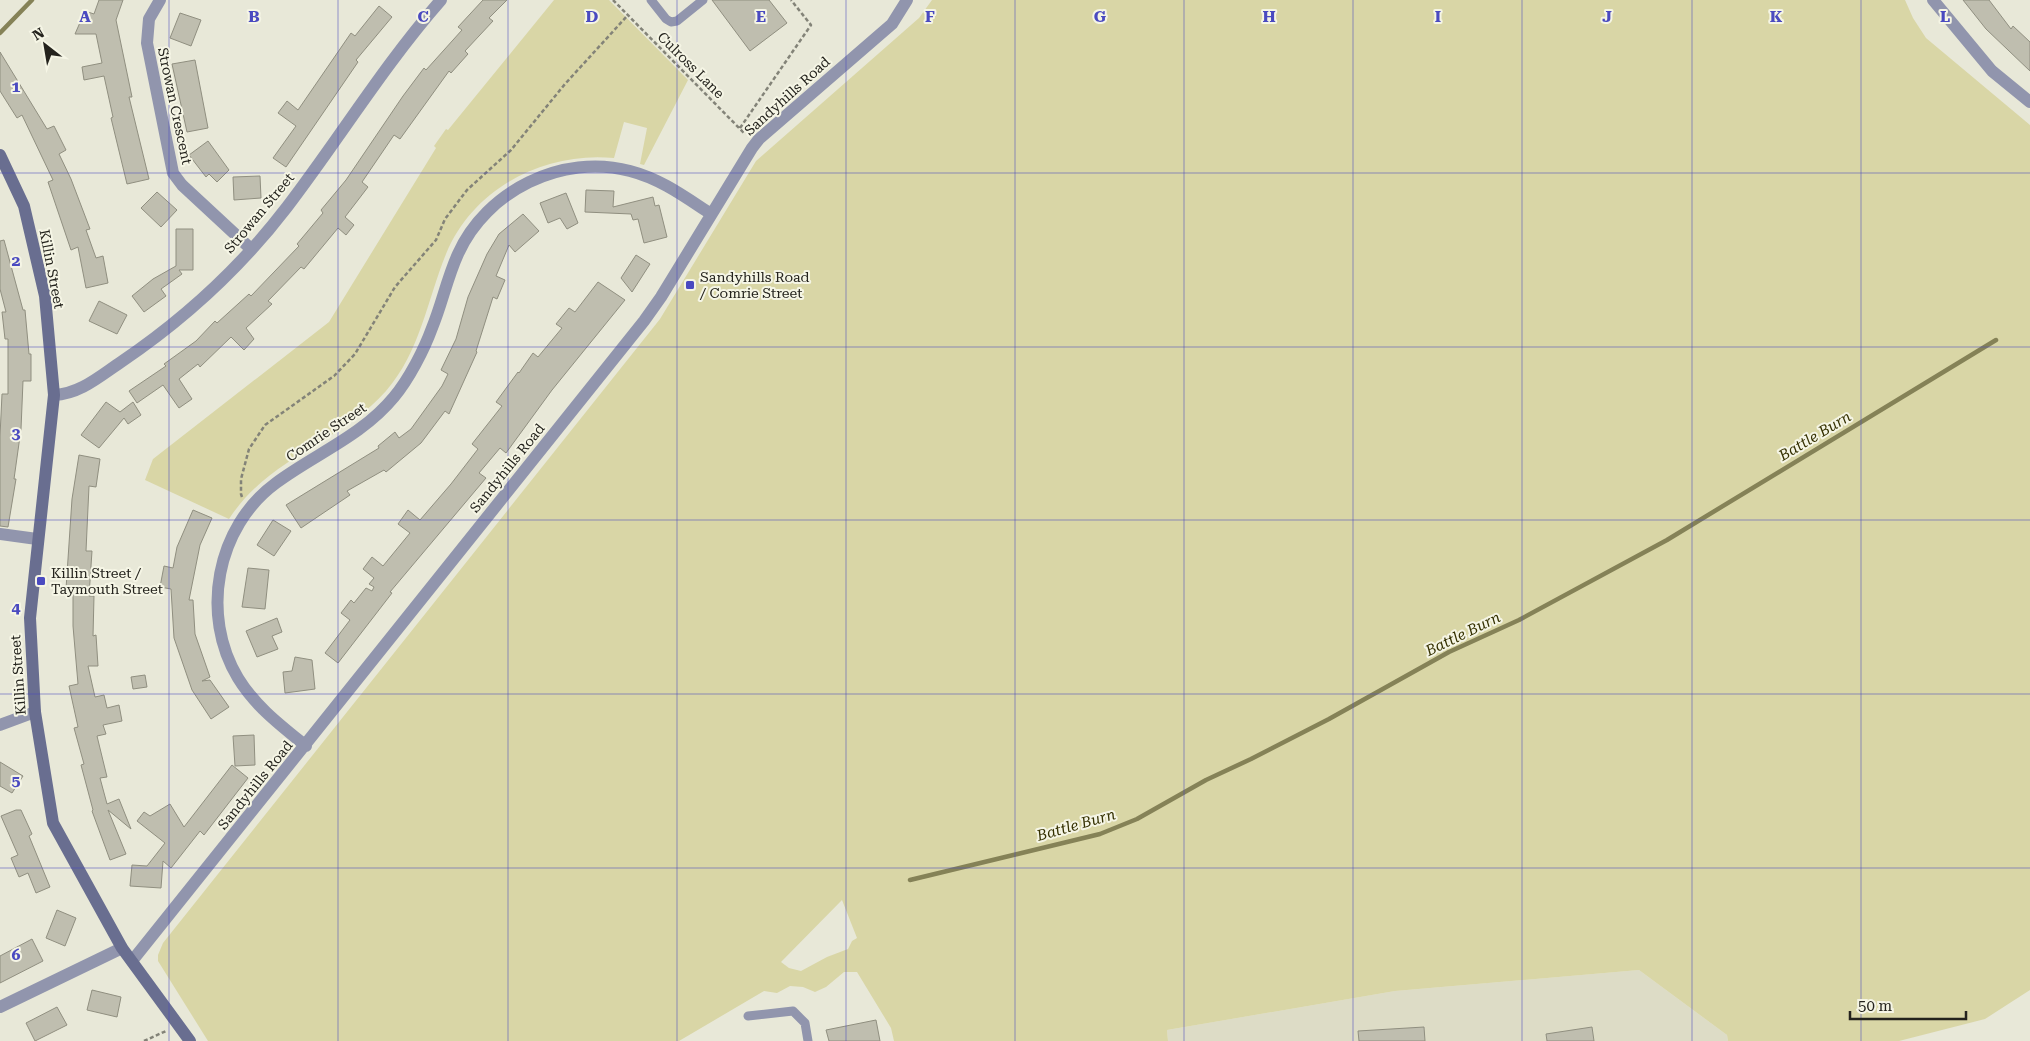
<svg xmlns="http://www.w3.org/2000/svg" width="2030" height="1041" viewBox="0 0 2030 1041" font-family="'Roboto Serif',serif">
<rect width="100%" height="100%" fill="#e8e8d8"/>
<!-- built -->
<path fill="#dddcc6" d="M1639,970L1727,1035L1728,1041H1168L1167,1030L1395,991Z"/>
<!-- green -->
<path fill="#d9d6a6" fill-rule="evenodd" d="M554,0H609L688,80L644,165L640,164L647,128L624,122L614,158C545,151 473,188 446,254C427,301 420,352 386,391C339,444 270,456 229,519L145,480L153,459L329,322L436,148L434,146L446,129L448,130Z
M932,0H1905L1913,18L1926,38L2030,125V990L1985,1019L1899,1041H1728L1727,1035L1639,970L1395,991L1167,1030L1168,1041H894L891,1028L857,972H844L826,987L815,992L803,987L790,986L777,993L764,991L679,1041H208L158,961V955L163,943L660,319L756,161L919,18ZM842,900L857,938L852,941L848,949L827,957L801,971L789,968L781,962Z"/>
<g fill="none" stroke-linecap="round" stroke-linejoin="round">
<!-- stream -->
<path stroke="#858257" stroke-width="4.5" d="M0,33L32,0
M910,880L1100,834L1137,819L1206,780L1251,759L1329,719L1449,652L1519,620L1667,540L1996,340"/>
</g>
<!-- building -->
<path fill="#bfbeaf" stroke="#908f80" d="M99,0H123L116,20L132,97H129L149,179L127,184L111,118L113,117L104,76L84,80L82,67L102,63L96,34H75L85,11L94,14Z
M483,0H507L489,18L493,21L465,51L468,54L451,73L449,71L400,139L394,135L362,182L368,187L345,217L354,225L346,235L338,228L304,269L301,267L268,301L272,304L246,328L254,339L244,350L231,337L200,367L198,364L179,379L192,399L179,408L163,385L137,403L129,391L166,366L164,364L196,341L215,321L217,323L249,294L251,296L299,246L297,244L323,213L321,210L346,180L403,96L424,68L426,70L462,30L458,27Z
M712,0H769L787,23L750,51Z
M1963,0H1989L2011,29L2013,26L2030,42V71L1986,29Z
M379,6L392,17L356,60L358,62L286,167L273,158L296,126L278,113L287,101L298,110L351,33L355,36Z
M180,13L201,20L191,46L170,38Z
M0,52L47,129L54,126L66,150L59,154L71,179L90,229L86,230L96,258L103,256L108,283L86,288L78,247L71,250L48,182L53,180L22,115L17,118L0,91Z
M195,60L208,128L187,132L172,64Z
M208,141L229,170L217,182L209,174L206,177L189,155Z
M260,176L261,198L234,200L233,177Z
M586,190L614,191L613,207L653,197L655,206L659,205L667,237L644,243L638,219L633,220L631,214L585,212Z
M157,192L177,210L161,227L141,208Z
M566,193L578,223L567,229L560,218L548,223L540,203Z
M523,214L539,231L515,252L509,245L496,276L505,280L497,299L493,297L476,351L477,352L449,414L445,411L421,443L386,472L384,470L347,491L350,495L301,528L286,505L379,448L378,446L395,432L399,438L411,429L442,386L448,374L441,370L456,339L468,297L487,254L499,234Z
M176,229H193V270H179L182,274L161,289L166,296L144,312L132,296L153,279L176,266Z
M4,240L23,310H25L29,354H31V381H23L21,429L14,479H16L8,527L0,526V436L2,394H8V339H5L2,312H6L0,289V241Z
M636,255L650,264L632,292L621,278Z
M598,282L625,300L552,390L506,453L500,448L479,473L486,478L390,592L392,593L338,663L325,653L350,620L341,613L351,600L354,603L366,588L372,591L374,587L369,584L374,578L363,569L372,557L383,566L410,533L398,524L408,510L420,520L451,484L478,449L472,444L502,406L496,402L518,372L519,373L533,353L538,357L562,328L556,324L569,308L575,312Z
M99,301L127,315L117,334L89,321Z
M106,402L120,412L133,402L141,415L128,424L124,418L99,448L81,435Z
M79,455L100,459L96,487L89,486L86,551H92L89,596H94L93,636L96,635L98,666H88L95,697L104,695L107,708L119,705L122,721L103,725L106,734L97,736L107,777L100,778L107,804L119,799L131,829L108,810L126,854L110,860L92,811L93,810L81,765L84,764L74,728L78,727L69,686L78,684L73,626V589H66L72,499Z
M193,510L212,518L200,545L189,600H193L195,634L210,677L202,681L210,680L229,707L211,719L192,690L174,638L171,589L160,587L164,566L173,568L177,547Z
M273,520L291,531L274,556L257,545Z
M248,568L269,570L265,609L242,607Z
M277,618L282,632L272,636L278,649L257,657L246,631Z
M295,657L312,660L315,689L285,693L283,672L292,671Z
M145,675L147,687L133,689L131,677Z
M254,735L255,765L235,766L233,736Z
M0,762L23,776L12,793L0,786Z
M232,765L248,778L204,835L200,831L171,868L163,861L161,888L130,886L132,865L147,866L165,843L137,821L144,812L150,816L170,804L184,827Z
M16,810H21L32,834L29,836L50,887L36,893L28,873L19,877L11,858L18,855L1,816Z
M57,910L76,918L65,946L46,938Z
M32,939L43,961L0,983V956Z
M92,990L121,997L117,1017L87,1010Z
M57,1007L67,1025L35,1041L26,1023Z
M876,1020L880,1041H829L826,1030Z
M1424,1027L1425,1041H1359L1358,1031Z
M1592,1027L1594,1041H1547L1546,1034Z"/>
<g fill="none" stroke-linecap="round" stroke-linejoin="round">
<!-- path -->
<path stroke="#838378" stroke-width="2.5" stroke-dasharray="4 2.5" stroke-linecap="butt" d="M613,0L745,134
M740,128L811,25L791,0
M242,497L241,494V479L249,449L265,425L334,376L355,354L395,287L436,240L445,219L467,190L511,150L565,84L628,15
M144,1041L166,1031"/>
<!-- service -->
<path stroke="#9195ad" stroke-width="9" d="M651,0L666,19L671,22L677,21L703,0
M748,1016L793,1011L805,1023L808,1041"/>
<!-- minor -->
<path stroke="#9195ad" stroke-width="12" d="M160,0L149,19L147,43L173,173L182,185L251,249
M1933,0L1992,71L2030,102
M54,395C80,394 100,376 121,362C183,320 241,267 287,207C339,139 384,65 441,0
M0,534L37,539
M0,725L35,712
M306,746C280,725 255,706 238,678C200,615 216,527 276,483C315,454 362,436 394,397C409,379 424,350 432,328C442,304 447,278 458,254C486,191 562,153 630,171C661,179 685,197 711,214
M132,961L644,321L661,297L752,148L759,139L892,24L907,0
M0,1007L122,948"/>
<!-- secondary -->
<path stroke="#696e90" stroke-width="12" d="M0,155L24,206L45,296L54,395L30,618L35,712L53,823L122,948L190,1041"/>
</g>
<!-- grid -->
<path fill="none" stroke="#4a4ac0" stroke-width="1" stroke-opacity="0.55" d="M169,0V1041M338,0V1041M508,0V1041M677,0V1041M846,0V1041M1015,0V1041M1184,0V1041M1353,0V1041M1522,0V1041M1692,0V1041M1861,0V1041M0,173H2030M0,347H2030M0,520H2030M0,694H2030M0,868H2030"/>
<!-- markers -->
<g fill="#4a4ac0" stroke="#f5f5e5" stroke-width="2">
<rect x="685" y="280" width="10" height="10" rx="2.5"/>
<rect x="36" y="576" width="10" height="10" rx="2.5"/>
</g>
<g text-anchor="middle" stroke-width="4" stroke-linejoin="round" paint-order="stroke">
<!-- street labels -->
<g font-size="14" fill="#24231d" stroke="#f5f5e5">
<text transform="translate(691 65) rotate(45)" y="5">Culross Lane</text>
<text transform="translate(787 96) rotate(-42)" y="5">Sandyhills Road</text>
<text transform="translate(175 106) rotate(78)" y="5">Strowan Crescent</text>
<text transform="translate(259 213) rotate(-50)" y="5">Strowan Street</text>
<text transform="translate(52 269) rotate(79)" y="5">Killin Street</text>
<text transform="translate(326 432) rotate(-34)" y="5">Comrie Street</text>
<text transform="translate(507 468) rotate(-51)" y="5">Sandyhills Road</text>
<text transform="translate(18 675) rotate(-94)" y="5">Killin Street</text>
<text transform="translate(255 785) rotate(-51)" y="5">Sandyhills Road</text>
</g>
<!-- poi labels -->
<g font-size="14" fill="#24231d" stroke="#f5f5e5" text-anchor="start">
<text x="700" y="282">Sandyhills Road<tspan x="700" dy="16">/ Comrie Street</tspan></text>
<text x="51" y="578">Killin Street /<tspan x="51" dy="16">Taymouth Street</tspan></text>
</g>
<!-- water labels -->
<g font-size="15" font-style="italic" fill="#343000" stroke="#f5f5e5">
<text transform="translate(1815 436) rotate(-31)" y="5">Battle Burn</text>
<text transform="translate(1463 634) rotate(-26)" y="5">Battle Burn</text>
<text transform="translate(1076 825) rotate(-16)" y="5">Battle Burn</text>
</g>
</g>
<g font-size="16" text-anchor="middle" font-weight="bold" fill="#4a4ac0" stroke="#f5f5e5" stroke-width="4" stroke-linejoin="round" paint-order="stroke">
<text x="85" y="22">A</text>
<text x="254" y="22">B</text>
<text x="423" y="22">C</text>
<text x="592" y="22">D</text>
<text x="761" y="22">E</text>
<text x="930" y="22">F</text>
<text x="1100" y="22">G</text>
<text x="1269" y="22">H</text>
<text x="1438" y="22">I</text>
<text x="1607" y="22">J</text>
<text x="1776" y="22">K</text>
<text x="1945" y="22">L</text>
<text x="16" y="92">1</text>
<text x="16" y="266">2</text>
<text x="16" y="439">3</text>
<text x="16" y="613">4</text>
<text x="16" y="786">5</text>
<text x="16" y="960">6</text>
</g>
<!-- north arrow -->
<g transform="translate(45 45) rotate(329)" stroke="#f5f5e5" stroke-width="4" paint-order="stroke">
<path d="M0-4L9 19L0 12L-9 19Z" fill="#24231d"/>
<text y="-8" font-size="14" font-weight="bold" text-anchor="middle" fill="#24231d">N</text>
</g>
<!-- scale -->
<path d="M1850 1011v8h116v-8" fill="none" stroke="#24231d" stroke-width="2.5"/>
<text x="1858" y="1011" font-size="15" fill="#24231d" stroke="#f5f5e5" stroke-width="4" paint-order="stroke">50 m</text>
</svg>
